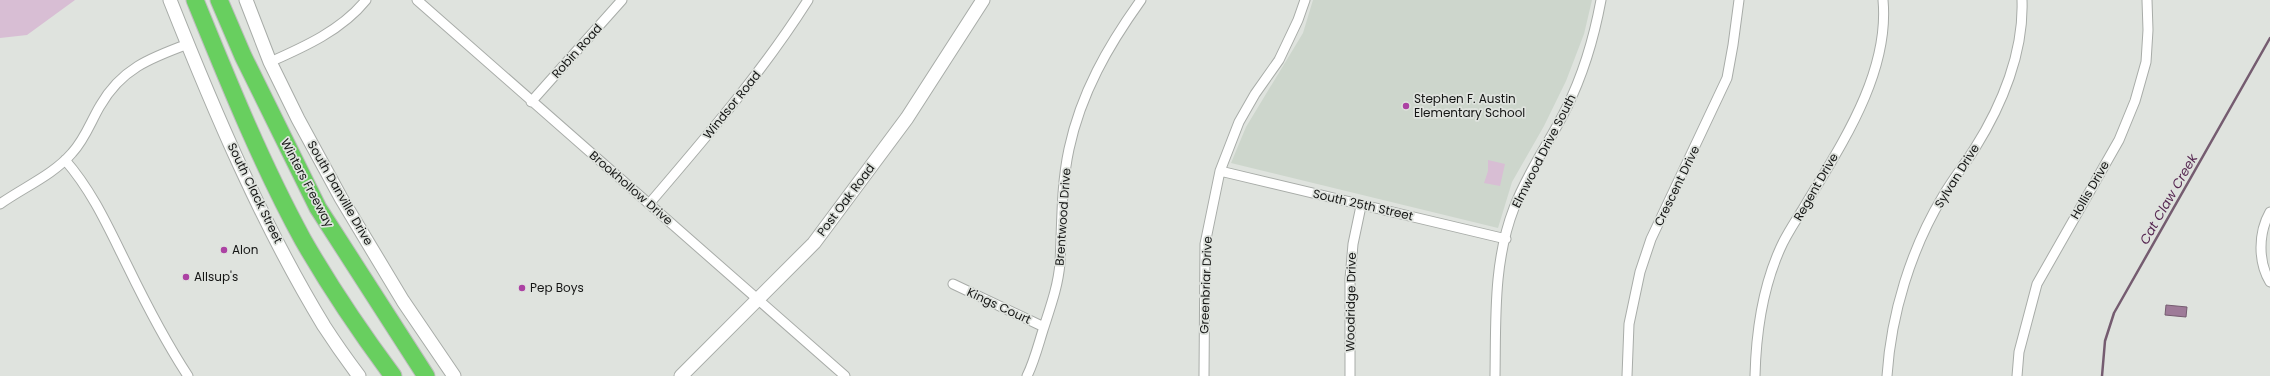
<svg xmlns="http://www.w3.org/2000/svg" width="2270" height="376" viewBox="0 0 2270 376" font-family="Poppins,sans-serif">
<rect width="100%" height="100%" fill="#dfe3de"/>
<!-- built -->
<path fill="#cdd6cc" d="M1313,0H1592L1584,34L1566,81L1544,126L1512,182L1498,228L1231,163L1246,127L1303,33Z"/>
<!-- green -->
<path fill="#d8bed4" d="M0,0H75L27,35L0,38Z
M1488,160L1505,164L1500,186L1484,183L1488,171Z"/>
<!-- water -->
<path fill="#9e7b98" stroke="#755c70" d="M2166,305L2187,307L2186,317L2165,315Z"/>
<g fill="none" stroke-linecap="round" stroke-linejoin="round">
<!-- stream -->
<path stroke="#755c70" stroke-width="2.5" d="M2102,376L2105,341L2114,313L2270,38"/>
<defs>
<path id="street" d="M417,0L845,376
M270,62C304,47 342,30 366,0
M531,102L622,0
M65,160C93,192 109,229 128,267C146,304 165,341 188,376
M1220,171L1506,239
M0,204C24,187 53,175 72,153C85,139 91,121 100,106C121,69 150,58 188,44
M649,204C706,137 761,74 808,0
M2270,212C2258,233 2258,262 2270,282
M953,284L1044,327
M1027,376C1034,362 1038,346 1043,330C1050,308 1058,287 1060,263C1062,225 1061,186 1069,149C1081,93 1108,46 1141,0
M1204,376L1205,244L1220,171L1239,122L1255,94L1279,60L1298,20L1305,0
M1350,376V279L1353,244L1361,206
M1495,376C1496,320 1493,262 1514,208C1527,173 1549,143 1566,109C1583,75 1594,38 1601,0
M1627,376L1629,324L1640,272L1651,239L1727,78L1733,45L1739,0
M1755,376C1756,334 1763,287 1780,249C1786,235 1795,222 1803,209C1839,148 1890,75 1883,0
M1887,376C1891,314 1911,249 1943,196C1953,179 1965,164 1975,148C2002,105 2024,52 2022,0
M2017,376L2019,352L2037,284L2119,140L2135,101L2146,62L2148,30L2147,0"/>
<path id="secondary" d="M170,0C214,111 262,224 324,326C335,343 347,360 359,376
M246,0L270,62L298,119L341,198L403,301L454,376
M681,376L814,243L907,118L983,0"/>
<path id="highway" d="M195,0C228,81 261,163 303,240C330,287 361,333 393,376
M219,0L243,56L318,208L426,376"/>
</defs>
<!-- street casing -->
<use href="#street" stroke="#a8aca8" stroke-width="11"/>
<!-- secondary casing -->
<use href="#secondary" stroke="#a8aca8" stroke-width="15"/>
<!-- highway casing -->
<use href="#highway" stroke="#bdbdbd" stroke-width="19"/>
<!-- street -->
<use href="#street" stroke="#fff" stroke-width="9"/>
<!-- secondary -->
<use href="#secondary" stroke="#fff" stroke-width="13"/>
<!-- highway -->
<use href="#highway" stroke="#68cf5f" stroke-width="17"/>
</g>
<!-- markers -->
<g fill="#ac42a3" stroke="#dfe3de" stroke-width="1.5">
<circle cx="1406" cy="106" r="4"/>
<circle cx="224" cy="250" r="4"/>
<circle cx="186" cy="277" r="4"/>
<circle cx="522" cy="288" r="4"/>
</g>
<g text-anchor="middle" stroke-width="3.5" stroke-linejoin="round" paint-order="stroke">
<!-- street labels -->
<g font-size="12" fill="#141514" stroke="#dfe3de">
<text transform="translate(577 51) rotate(-48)" y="4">Robin Road</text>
<text transform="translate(732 105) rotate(-51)" y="4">Windsor Road</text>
<text transform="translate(1544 151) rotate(-63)" y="4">Elmwood Drive South</text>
<text transform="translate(1957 176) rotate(-58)" y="4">Sylvan Drive</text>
<text transform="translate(307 183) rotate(62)" y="4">Winters Freeway</text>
<text transform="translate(1677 186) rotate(-64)" y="4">Crescent Drive</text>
<text transform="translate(1816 187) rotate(-60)" y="4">Regent Drive</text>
<text transform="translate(631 188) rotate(41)" y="4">Brookhollow Drive</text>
<text transform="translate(2090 190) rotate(-60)" y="4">Hollis Drive</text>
<text transform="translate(255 193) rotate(64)" y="4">South Clack Street</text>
<text transform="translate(340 193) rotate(60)" y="4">South Danville Drive</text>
<text transform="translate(846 200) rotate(-53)" y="4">Post Oak Road</text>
<text transform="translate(1363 205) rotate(13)" y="4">South 25th Street</text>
<text transform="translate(1063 217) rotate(-86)" y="4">Brentwood Drive</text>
<text transform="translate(1206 285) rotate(-88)" y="4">Greenbriar Drive</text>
<text transform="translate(1351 302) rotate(-89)" y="4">Woodridge Drive</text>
<text transform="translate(999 306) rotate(25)" y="4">Kings Court</text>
</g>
<!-- poi labels -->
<g font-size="12" fill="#141514" stroke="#dfe3de" text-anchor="start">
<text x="1414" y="103">Stephen F. Austin<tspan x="1414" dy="14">Elementary School</tspan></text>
<text x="232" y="254">Alon</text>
<text x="194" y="281">Allsup's</text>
<text x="530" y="292">Pep Boys</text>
</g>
<!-- water labels -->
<g font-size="13" font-style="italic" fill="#572852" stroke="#dfe3de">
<text transform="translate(2168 199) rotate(-60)" y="5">Cat Claw Creek</text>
</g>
</g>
</svg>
